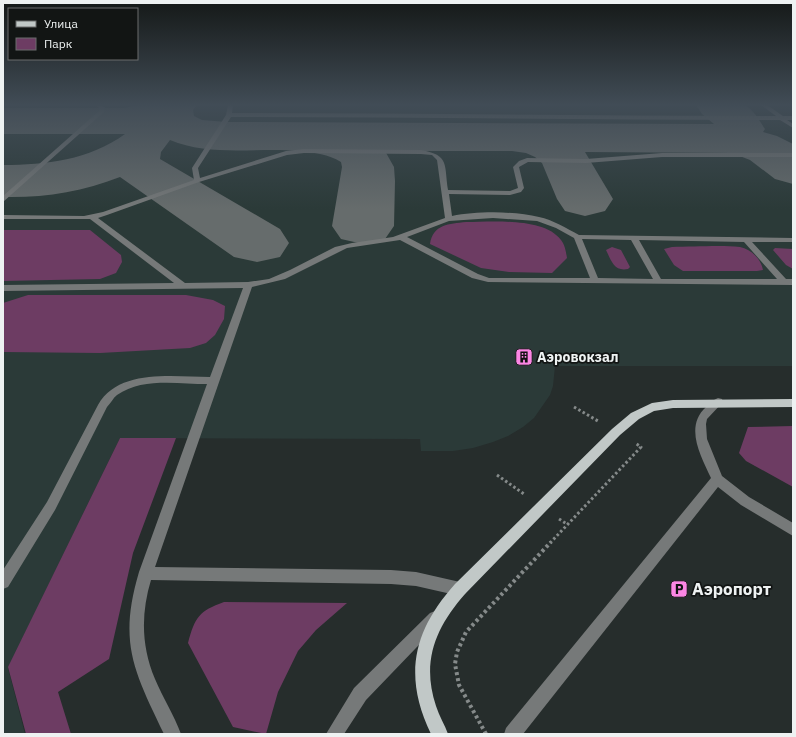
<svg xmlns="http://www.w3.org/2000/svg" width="796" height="737" viewBox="0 0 796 737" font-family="'IBM Plex Sans',sans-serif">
<rect width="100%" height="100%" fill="#262d2c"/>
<!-- built -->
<path fill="#2b3a38" d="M3,105H793V366H555L553,386L550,395L534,418L523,427L508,436L493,442L473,448L453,451H421L420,439L120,438L8,668L25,734H3Z"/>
<!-- green -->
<path fill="#6d3c63" d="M466,222C492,222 544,217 561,240C565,245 566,252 567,258L552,273L509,272L481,268L430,244C433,224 449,224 466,222Z
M3,230H90L121,255L122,262L116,273L100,279L3,281Z
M612,247L621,250L630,267L628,269C614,272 611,260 606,250Z
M672,247C692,247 720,245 740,247C751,249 761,259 763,270L757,271H683L674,265L664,249Z
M775,248L793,249V269L786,265L773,250Z
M28,295H186L213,300L225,306L224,319L215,335L206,343L190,348L100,353L3,352V303Z
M793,426V487L746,461L739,453L748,427Z
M120,438H176L133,553L109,659L58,692L71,734H26L8,667Z
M224,602L347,603L316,630L298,651L278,692L266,734L233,727L188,643C195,617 199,611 224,602Z"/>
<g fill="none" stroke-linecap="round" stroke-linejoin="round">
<!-- taxiway -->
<path fill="#666c6c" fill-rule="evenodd" d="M136,105H197L193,110L194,116L202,120L227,122L714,124L702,114L696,105C706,105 737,103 744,105C753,108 760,122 765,129L763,132L777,136L793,144V184L775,179L750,160L732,153L585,152L613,199L605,211L585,216L565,211L557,199L542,163L535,157L526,153L512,151H385L394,167L395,181L394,226L385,239L363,244L341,239L332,226L342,167L341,162C328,154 315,153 300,151C258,147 210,157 170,140L161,152L160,159L280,229L289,243L280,257L257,262L234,257L120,177C82,192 43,198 3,197V165C46,165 89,160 125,134H3V108H125Z"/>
<!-- path-far1 -->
<path stroke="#858a8a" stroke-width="3" stroke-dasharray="2.5 2.5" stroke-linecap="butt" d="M574,407L598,421
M497,475L524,494
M559,519L567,524
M550,543L641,447L635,443"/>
<!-- path -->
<path stroke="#858a8a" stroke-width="4" stroke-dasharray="3 3" stroke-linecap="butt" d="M486,734L459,685L455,664L457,652L466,632L551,542"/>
<!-- minor -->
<path fill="#767979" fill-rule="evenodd" d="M96,105L105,107L104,112L3,202V196L100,110V109Z
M228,105H233L232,113C413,113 595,116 776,116L761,105H767L783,116H793V120H787L793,124V128L780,120C597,120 414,117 231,117L198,168L200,178L286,151L304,149L421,150C450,155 444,165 448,190L510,191L518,188L513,167L519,161L527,158L586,159L662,153H793V157H662L586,163L528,162L519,167L524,188L521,192L510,195L449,194L452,216C477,211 514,211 539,217C553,220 566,228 579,235L793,238V242H752L786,279H793V285L488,282L472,278L400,240L347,248L285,279L252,287L155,567L391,570L416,572L460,582L465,584L467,589L465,594L460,596L416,586L391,584L151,580C141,613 141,646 155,679C163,698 174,715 181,734H164C134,671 118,643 139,572L207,384C179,384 142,377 117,395C113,398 111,403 107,407L55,510L8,587L3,589V570L47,502L98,405C119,368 174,377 210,377L243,288L3,291V285L174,283L90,219H3V215L84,216L103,212L194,180L192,168L226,115ZM304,153L421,154L432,155L437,160L445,218L393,237L352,243L335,247L290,270L269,279L248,282L185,283L98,218L107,215L199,182L287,155ZM493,218L537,221L556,228L574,238L590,278H489L478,274L407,237L449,221ZM582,239L631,240L653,279L598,278ZM639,240L744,242L777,279H661Z
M718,398L722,399L723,402L707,419L706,424L707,439L722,476L749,497L793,523V536L741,505L718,487L523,734H504L506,728L711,478C701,456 684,427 706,407C709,404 713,400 718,398Z
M435,611L440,613L442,618L440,623L366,700L344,734H326L354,688L430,613Z"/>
<!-- major -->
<path fill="#c1c8c7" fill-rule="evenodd" d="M793,399V407L673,408L654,411L639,419L620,435L465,594C436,627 421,661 436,706C439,716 445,725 448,734H431C403,676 413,631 455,584L612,429L631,413L652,403L673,400Z"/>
</g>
<!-- sky -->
<linearGradient id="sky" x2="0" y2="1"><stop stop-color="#151918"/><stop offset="0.5" stop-color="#414c56"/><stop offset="1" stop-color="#414c56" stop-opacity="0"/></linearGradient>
<rect width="796" height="209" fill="url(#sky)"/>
<!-- icons -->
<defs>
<symbol id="building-square" viewBox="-11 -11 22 22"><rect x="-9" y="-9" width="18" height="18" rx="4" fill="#fc86e4" stroke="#121514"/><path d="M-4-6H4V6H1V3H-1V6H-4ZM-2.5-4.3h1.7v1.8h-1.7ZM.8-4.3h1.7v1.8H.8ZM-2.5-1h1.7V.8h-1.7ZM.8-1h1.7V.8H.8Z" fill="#111"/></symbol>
<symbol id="parking-square" viewBox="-11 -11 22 22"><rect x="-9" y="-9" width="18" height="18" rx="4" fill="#fc86e4" stroke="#121514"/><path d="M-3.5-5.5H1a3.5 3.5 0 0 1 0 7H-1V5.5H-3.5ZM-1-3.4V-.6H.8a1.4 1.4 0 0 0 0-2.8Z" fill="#111"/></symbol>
</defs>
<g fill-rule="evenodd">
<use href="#building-square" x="514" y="347" width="20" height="20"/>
<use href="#parking-square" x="669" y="579" width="20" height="20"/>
</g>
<g text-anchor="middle" stroke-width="3.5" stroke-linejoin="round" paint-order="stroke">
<!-- poi labels -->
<g font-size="14" font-weight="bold" fill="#eef2f2" stroke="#121514" text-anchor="start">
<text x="537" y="362">Аэровокзал</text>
</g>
<!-- near-poi labels -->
<g font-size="17" font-weight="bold" fill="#eef2f2" stroke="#121514" text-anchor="start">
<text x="692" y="595">Аэропорт</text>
</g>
</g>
<!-- border -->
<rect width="796" height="737" fill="none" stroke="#eef2f2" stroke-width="8"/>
<!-- legend -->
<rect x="8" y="8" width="130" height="52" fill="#121514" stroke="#6a6d6d"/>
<rect x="16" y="21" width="20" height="6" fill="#c1c8c7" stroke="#6a6d6d"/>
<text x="44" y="28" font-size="12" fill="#eef2f2">Улица</text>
<rect x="16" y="38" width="20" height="12" fill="#6d3c63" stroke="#6a6d6d"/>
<text x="44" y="48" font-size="12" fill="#eef2f2">Парк</text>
</svg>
